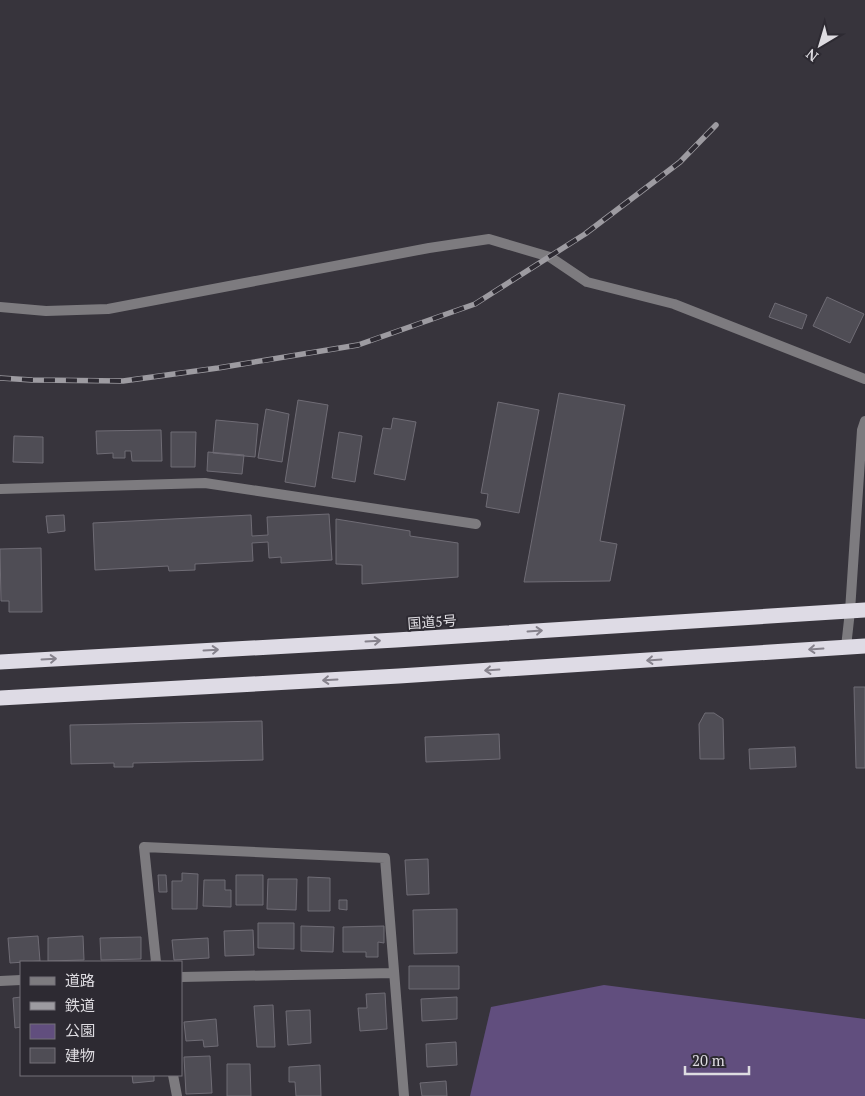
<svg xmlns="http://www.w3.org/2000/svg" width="865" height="1096" viewBox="0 0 865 1096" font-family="'PT Serif','Noto Sans JP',serif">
<rect width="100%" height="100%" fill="#37343c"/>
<!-- green -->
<path fill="#614e7e" d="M604,985L865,1019V1096H470L491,1007Z"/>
<!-- building -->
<path fill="#4f4d55" stroke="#6f6c75" d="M827,297L864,314L850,343L813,326Z
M775,303L807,315L802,329L769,317Z
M559,393L625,405L600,541L617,544L610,581L524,582Z
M298,400L328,405L315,487L285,482Z
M498,402L539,410L519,513L486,507L488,494L481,493Z
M266,409L289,414L282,462L258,458Z
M393,418L416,422L405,480L374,474L383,428L391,429Z
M216,420L258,424L255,457L213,453Z
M161,430L162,461H132L131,451H125V458H113V453L97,454L96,431Z
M171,432H196L195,467H171Z
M339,432L362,436L355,482L332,478Z
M14,436L43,437V463L13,462Z
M208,452L244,455L242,474L207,471Z
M329,514L332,560L281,563V557L269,558L268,542L252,543L253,561L195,564V570L169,571L168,566L95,570L93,523L251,515L252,536L268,535L267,517Z
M64,515L65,531L48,533L46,516Z
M336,519L410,531V536L458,543V577L362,584V565L336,564Z
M41,548L42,612H9V601H1L0,549Z
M854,687H865V768H856Z
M705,713H714L723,719L724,759H700L699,724Z
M262,721L263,760L133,763V767H114V763L71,764L70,725Z
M499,734L500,759L426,762L425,737Z
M795,747L796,767L750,769L749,749Z
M428,859L429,894L407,895L405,860Z
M182,873L198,874L197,909H172V881H182Z
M158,875H166L167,892H159Z
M236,875H263V905H236Z
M308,877L330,878V911H308Z
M268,879H297L296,910L267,909Z
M204,880H225V890H231V907L203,906Z
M339,900H347V910L339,909Z
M457,909V953L414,954L413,910Z
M258,923H294V949L258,948Z
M301,926L334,927L333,952L301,951Z
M384,926V943L378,942V957H366V952H343V927Z
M253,930L254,955L225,956L224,931Z
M38,936L40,961L10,963L8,938Z
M83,936L84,960L48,961V938Z
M141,937V959L101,960L100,938Z
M208,938L209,958L174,960L172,940Z
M409,966H459V989H409Z
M385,993L387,1029L360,1031L358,1008H367L366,994Z
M21,997V1027L15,1028L13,998Z
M457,997V1019L422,1021L421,999Z
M273,1005L275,1047H257L254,1006Z
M310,1010L311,1043L288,1045L286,1011Z
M216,1019L218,1046L204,1047L203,1040L186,1041L184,1022Z
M456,1042L457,1065L427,1067L426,1044Z
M210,1056L212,1093L186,1094L184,1057Z
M227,1064H250L251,1096H227Z
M320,1065L321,1096H296L295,1082H289V1067Z
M132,1075H154V1081L133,1083Z
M446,1081L447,1096H422L420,1083Z"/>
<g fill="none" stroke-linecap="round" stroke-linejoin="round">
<!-- street -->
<path stroke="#7d7b7f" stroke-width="10" d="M0,307L46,311L108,309L429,248L489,239L550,257L587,282L674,304L865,379
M0,489L205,483L476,524
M846,647L850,611L862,430L865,421
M156,962L144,847L385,858L404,1096
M181,977L394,973
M0,981L21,980
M173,1075L177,1096"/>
<!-- highway -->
<path stroke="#dedbe5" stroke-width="15" d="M0,662L396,640L865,610
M0,698L399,676L865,646"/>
<defs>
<path id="rail" d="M0,378L32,380L123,381L218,368L358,345L475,304L585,234L680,162L716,125"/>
</defs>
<!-- rail casing -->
<use href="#rail" stroke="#9d9ba1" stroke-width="5.5"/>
<!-- rail -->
<use href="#rail" stroke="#2d2a32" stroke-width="4" stroke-dasharray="11" stroke-linecap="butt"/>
</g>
<!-- one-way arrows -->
<defs><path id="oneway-shaft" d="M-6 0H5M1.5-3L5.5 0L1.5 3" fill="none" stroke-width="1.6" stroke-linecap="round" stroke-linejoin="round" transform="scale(1.25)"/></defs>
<g stroke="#86828c">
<use href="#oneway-shaft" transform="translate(535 631) rotate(-4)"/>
<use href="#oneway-shaft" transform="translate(373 641) rotate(-3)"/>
<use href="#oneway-shaft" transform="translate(816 649) rotate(176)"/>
<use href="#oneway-shaft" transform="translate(211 650) rotate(-3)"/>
<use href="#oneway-shaft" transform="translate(49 659) rotate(-3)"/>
<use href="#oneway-shaft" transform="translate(654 660) rotate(176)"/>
<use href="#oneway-shaft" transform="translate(492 670) rotate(176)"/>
<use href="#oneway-shaft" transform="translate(330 680) rotate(177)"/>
</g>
<g text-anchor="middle" stroke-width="4" stroke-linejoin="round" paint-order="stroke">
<!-- street labels -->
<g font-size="14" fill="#dedce1" stroke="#2d2a32">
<text transform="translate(432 622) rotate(-4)" y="5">国道5号</text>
</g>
</g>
<!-- legend -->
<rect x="20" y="961" width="162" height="115" fill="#2d2a32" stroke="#747178"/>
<rect x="30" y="977" width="25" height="8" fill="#7d7b7f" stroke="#747178"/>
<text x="65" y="986" font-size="15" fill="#dedce1">道路</text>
<rect x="30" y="1002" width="25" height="8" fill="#9d9ba1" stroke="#747178"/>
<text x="65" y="1011" font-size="15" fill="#dedce1">鉄道</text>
<rect x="30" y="1024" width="25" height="15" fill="#614e7e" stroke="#747178"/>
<text x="65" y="1036" font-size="15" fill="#dedce1">公園</text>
<rect x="30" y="1048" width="25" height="15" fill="#4f4d55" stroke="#747178"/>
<text x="65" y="1061" font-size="15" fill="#dedce1">建物</text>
<!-- north arrow -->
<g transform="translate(820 45) rotate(218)" stroke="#2d2a32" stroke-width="4" paint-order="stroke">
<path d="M0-4L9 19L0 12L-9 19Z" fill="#dedce1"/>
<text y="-8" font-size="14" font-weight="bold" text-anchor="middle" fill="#dedce1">N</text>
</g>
<!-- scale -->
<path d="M685 1066v8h64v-8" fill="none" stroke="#dedce1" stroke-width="2.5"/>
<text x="692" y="1066" font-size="15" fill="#dedce1" stroke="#2d2a32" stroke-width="4" paint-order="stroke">20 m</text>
</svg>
